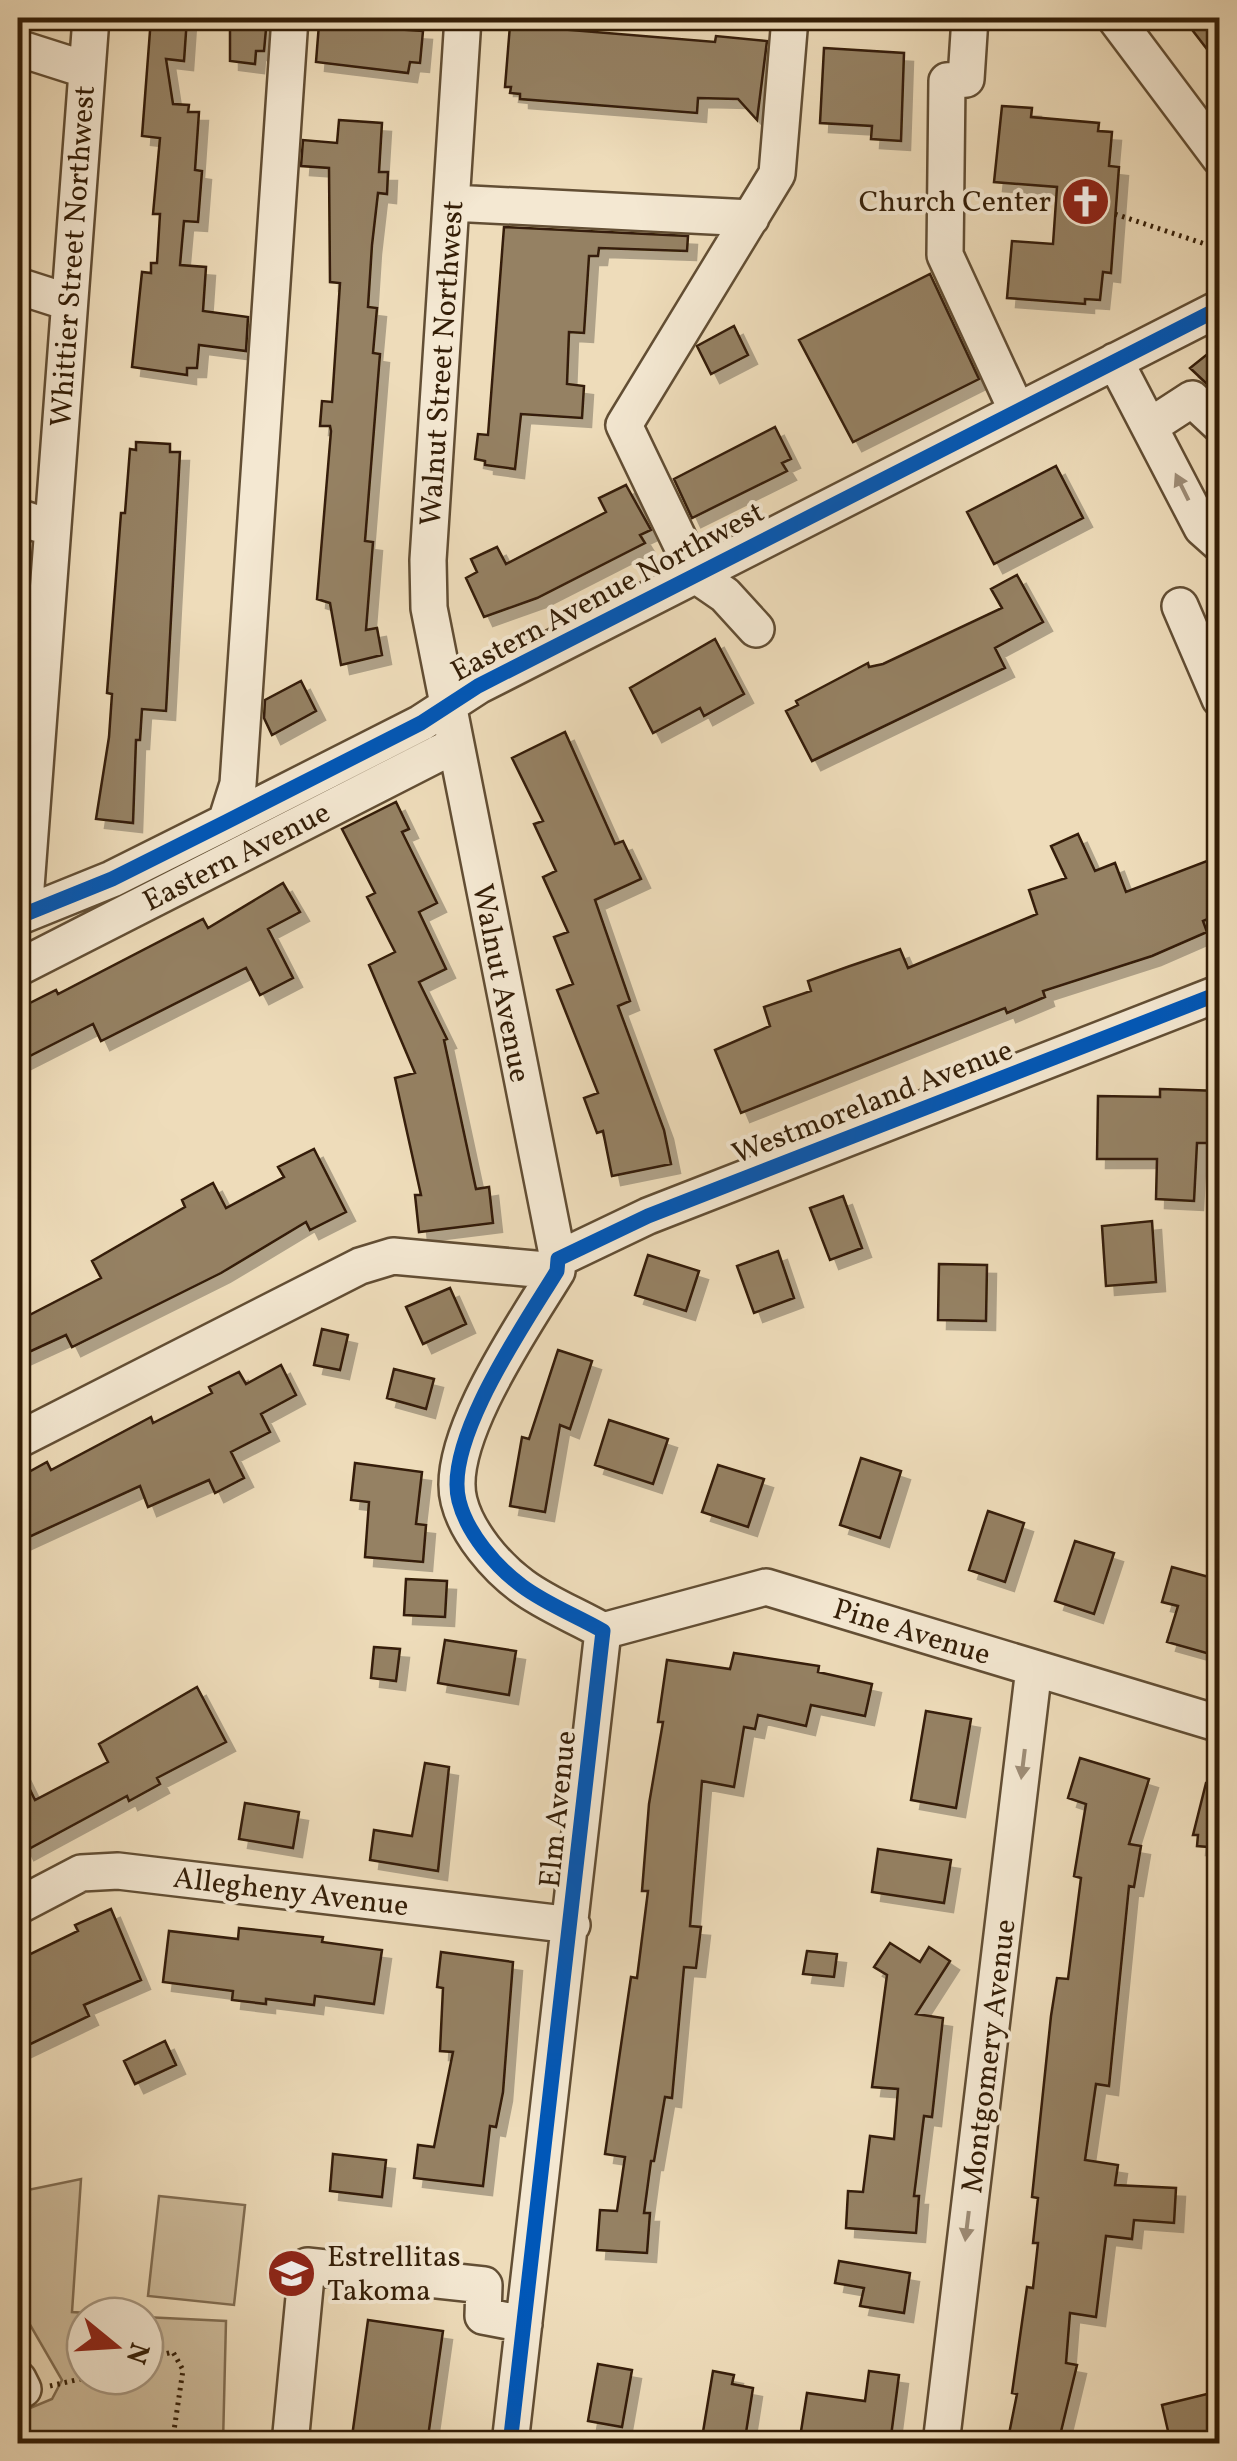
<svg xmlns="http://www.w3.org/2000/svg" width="1237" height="2461" viewBox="0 0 1237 2461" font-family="Vollkorn,serif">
<defs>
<filter id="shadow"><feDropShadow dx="9" dy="9" stdDeviation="0" flood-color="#0004"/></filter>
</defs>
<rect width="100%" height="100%" fill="#eedcba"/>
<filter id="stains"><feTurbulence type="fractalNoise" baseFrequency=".002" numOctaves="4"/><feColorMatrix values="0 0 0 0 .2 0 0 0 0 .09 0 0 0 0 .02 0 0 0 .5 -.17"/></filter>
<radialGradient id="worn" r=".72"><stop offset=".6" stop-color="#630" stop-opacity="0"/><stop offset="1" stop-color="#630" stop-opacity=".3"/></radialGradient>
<!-- green -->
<path fill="#cebc9c" stroke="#816d52" stroke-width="2.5" d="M81,2179L72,2312L136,2316H85V2376H145V2317L226,2321L223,2443H18V2413L52,2399L62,2380L18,2304V2192Z
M159,2196L245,2205L234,2305L148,2296Z"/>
<!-- building -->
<path fill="#958164" stroke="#341e07" stroke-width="2.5" filter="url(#shadow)" d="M151,18H187L184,61L166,59L173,104L189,105L188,112H199L195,170L202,171L198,222L184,221L180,265L206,267L203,311L248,317L246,351L199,345L197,368H187V375L132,367L142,272L151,273V263H157L160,214H153L160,138L142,136Z
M230,18H267L264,51H256L255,64L230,61Z
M1183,18H1220V66Z
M319,24L423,31L420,63L410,62L408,73L316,62Z
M510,25L715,42L716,36L767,41L757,120L738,99L698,98L697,113L520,99V94L510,93L511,87H505Z
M824,48L904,53L901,141L871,139L872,126L820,123Z
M1002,106L1032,108L1031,117L1099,123L1098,131L1112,132L1109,166L1119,167L1111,273L1103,272L1100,300L1085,299V304L1007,298L1012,241L1053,244L1057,187L994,182Z
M339,120L382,123L379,172H388L387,194L378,193L372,245L368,307L377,308L373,353L380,354L365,541L373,542L366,630L377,628L382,655L341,665L330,603L317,599L331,431L330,426H320L322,401L332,402L340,283L330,282L329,168L301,166L303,140L337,143Z
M504,227L688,236L687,251L599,248L598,256H589L584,333L569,332L567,384L584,386L582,418L521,414L515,469L485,465V461L475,459L478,434L488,435Z
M930,274L979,379L853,442L799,340Z
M734,326L748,355L711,374L697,346Z
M1220,344V373L1207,384L1190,368Z
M775,427L791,459L782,463L787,471L692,518L674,479Z
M136,442L170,444V452H180L166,711L142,709L140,740H136L133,823L96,819L109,737L112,694L107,693L121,513H125L130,449L136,450Z
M1056,466L1083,518L994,564L967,512Z
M626,485L651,530L640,535L645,543L537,598L484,617L466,578L477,572L471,559L497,547L506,564L606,512L599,498Z
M1017,575L1043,622L995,648L1005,668L812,761L786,711L798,705L796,701L868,663L869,667L883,664L1002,608L991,589Z
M715,639L744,694L704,716L700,708L653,733L630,688Z
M301,681L316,711L272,735L264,718L265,700Z
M565,732L615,844L623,841L641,879L595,900L630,1001L618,1006L664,1130L671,1164L612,1176L603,1131L597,1133L584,1098L598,1093L557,990L573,984L554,937L568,932L543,877L556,871L534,824L543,821L512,758Z
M396,802L409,829L402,832L437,903L419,912L446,969L419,982L447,1039L444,1040L476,1189L489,1187L493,1223L419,1232L415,1195H421L395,1078L415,1073L369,965L395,952L367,897L375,893L342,829Z
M1078,834L1095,871L1115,863L1126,892L1220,856V914L1203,921L1207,932L1152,956L1043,991L1045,997L1007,1013L1005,1008L741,1113L715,1050L770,1026L764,1007L811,991L808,981L850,966L900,949L908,968L1037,914L1029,890L1066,878L1051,846Z
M283,883L300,912L268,929L293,978L260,995L246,968L101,1041L93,1024L18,1062V1009L56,990L58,994L203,919L208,928Z
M1160,1089L1220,1091V1143H1197L1194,1201L1156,1199L1157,1159H1097L1098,1096L1160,1097Z
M314,1149L346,1212L310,1230L306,1222L221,1273L72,1347L66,1335L18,1357V1321L101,1278L92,1261L185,1207L182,1200L213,1183L226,1208L284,1177L278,1167Z
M843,1196L862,1248L830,1260L810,1208Z
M1152,1221L1156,1282L1106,1286L1102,1226Z
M778,1251L794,1298L754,1313L737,1266Z
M648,1255L699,1271L686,1311L635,1295Z
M939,1264L987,1265L986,1321L938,1320Z
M450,1288L466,1324L423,1344L406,1307Z
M322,1329L348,1335L340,1370L314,1365Z
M558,1350L592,1361L570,1429L560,1425L545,1512L510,1506L522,1437L529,1439Z
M281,1365L296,1395L261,1414L270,1432L231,1452L244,1478L215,1493L209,1480L148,1507L140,1486L18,1542V1478L47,1462L51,1470L151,1417L153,1423L212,1393L209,1387L239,1372L246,1384Z
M394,1369L434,1379L426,1409L387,1398Z
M609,1420L668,1439L653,1484L595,1465Z
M861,1458L901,1471L880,1538L840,1525Z
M355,1463L422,1472L416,1524L426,1525L423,1562L365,1557L369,1502L351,1500Z
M718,1465L764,1479L748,1527L702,1512Z
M988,1511L1024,1523L1005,1582L969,1570Z
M1075,1541L1114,1553L1094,1614L1055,1601Z
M1172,1567L1220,1580V1619L1210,1654L1167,1642L1178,1606L1162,1602Z
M406,1579L447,1581L445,1617L404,1615Z
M445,1640L516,1651L509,1695L438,1683Z
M374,1647L400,1649L396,1681L371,1678Z
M734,1653L819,1666L818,1672L872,1684L865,1716L811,1705L806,1726L758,1715L755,1729L744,1727L734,1787L702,1781L690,1926L701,1927L696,1968L684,1967L672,2098L665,2097L654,2161H651L644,2213H650L647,2253L597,2250L600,2210L617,2211L625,2157L605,2154L631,1977L637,1978L648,1891H642L649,1804L663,1722H658L667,1660L730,1669Z
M197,1687L226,1742L157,1778L160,1784L129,1801L127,1796L25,1851L18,1836V1765L35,1800L108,1762L99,1744Z
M926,1711L971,1719L956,1808L911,1800Z
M1080,1758L1149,1779L1129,1844L1141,1846L1134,1887L1129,1886L1109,2086L1096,2084L1085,2160L1118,2165L1115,2185L1176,2188L1174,2223L1134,2220L1132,2239L1106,2236L1096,2317L1070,2313L1066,2363L1077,2365L1058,2444H1007L1017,2394L1012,2393L1027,2287L1033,2288L1038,2243H1033L1038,2198L1032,2197L1051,2016L1057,1978L1068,1979L1081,1878L1074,1876L1086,1804L1068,1798Z
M425,1763L449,1767L438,1871L370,1860L374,1830L412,1836Z
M1206,1783L1220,1784V1848L1197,1846L1198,1835H1193Z
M245,1803L299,1812L293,1848L239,1839Z
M878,1849L951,1860L944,1903L872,1892Z
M111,1909L141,1980L84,2005L89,2016L18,2050V1960L78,1931L75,1925Z
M239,1928L323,1937L322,1942L382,1950L374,2004L315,1996L314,2005L266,1999V2004L232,2000L233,1991L163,1982L169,1931L238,1939Z
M890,1943L920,1962L929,1947L950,1961L916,2014L943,2018L932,2117L924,2116L914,2196H919L916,2233L846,2228L848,2191L863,2192L870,2136L894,2139L898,2089L872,2087L887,1975L874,1967Z
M807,1951L837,1954L834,1977L803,1974Z
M441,1952L513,1962L503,2092L496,2127L490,2126L483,2186L414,2178L418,2145L434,2147L453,2052L440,2051L443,1988L437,1987Z
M165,2041L176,2065L135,2084L124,2061Z
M333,2154L386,2160L382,2197L330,2191Z
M839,2261L910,2273L904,2313L860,2306L864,2288L835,2283Z
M368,2320L443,2331L427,2444H351Z
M598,2364L632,2370L622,2427L588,2421Z
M713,2371L734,2375L732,2384L753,2388L745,2439L703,2432Z
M869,2371L899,2375L890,2444H799L807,2393L865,2401Z
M1211,2393L1220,2441L1171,2444L1162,2405Z"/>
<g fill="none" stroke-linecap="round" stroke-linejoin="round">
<defs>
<path id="minor" d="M463,18L428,560L429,608L558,1259
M970,18L966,79L947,81L945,255L1017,411
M1115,18L1220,158
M18,48L87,70
M451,203L751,218
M18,286L68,302
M1115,361L1202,528L1220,544
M1152,425L1192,399L1220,425
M18,517L51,528
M1180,606L1220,699
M756,629L725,595L696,575L624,425L777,174L790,18
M226,822L238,784L290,18
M24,914L91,18
M18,917L112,879L226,822L421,723L478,686L1220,308
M18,968L455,745
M18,1440L360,1266L393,1256L557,1271
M603,1631C577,1616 546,1604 522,1586C496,1567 467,1533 459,1501C443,1441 526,1322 557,1271L558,1259L648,1216L1220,993
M603,1631L766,1587L1220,1724
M18,1906L81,1873L118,1871L572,1925
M18,2379L23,2389L18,2392
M290,2444L307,2266L484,2285L483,2316L524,2324
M510,2444L603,1631
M941,2444L1034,1668"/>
</defs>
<!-- minor casing -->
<use href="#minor" stroke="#624e34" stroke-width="40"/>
<!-- path -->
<path stroke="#341e07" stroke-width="5" stroke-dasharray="2.5 5" stroke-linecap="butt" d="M1115,214L1220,249
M145,2359L173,2352L183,2370L172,2444
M50,2386L93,2376"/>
<!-- minor -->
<use href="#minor" stroke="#f4e8d2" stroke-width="35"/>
<defs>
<path id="cycleway" d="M18,917L112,879L226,822L421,723L478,686L1220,308
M510,2444L603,1631C577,1616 546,1604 522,1586C496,1567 467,1533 459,1501C443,1441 526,1322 557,1271L558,1259L648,1216L1220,993"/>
</defs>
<!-- cycleway casing -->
<use href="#cycleway" stroke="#f4e8d2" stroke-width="21"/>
<!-- cycleway -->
<use href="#cycleway" stroke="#0057b8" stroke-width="15"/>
</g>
<!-- one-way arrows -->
<defs><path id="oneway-solid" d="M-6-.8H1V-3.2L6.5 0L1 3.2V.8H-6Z" transform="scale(2.5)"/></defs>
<g fill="#9e8d77">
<use href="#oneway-solid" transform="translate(1182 487) rotate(-116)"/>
<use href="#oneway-solid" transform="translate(1023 1764) rotate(97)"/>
<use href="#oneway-solid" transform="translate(967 2226) rotate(97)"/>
</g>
<!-- icons -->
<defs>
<symbol id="church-disc" viewBox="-11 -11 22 22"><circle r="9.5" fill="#8f2418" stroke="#f4e8d2"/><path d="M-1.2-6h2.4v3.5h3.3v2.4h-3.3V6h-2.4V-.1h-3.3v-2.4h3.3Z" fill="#fff"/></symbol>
<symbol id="school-disc" viewBox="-11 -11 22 22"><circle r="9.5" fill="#8f2418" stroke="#f4e8d2"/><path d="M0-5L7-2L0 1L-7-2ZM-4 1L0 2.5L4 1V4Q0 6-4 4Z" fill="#fff"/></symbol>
</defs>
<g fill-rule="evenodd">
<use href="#church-disc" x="1058" y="174" width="55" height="55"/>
<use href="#school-disc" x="264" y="2246" width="55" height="55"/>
</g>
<g text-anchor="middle" stroke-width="8" stroke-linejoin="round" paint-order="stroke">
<!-- poi labels -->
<g font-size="30" fill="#341e07" stroke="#f4e8d2" text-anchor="end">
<text x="1051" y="211">Church Center</text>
<text x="327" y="2266" text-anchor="start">Estrellitas<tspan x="327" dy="34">Takoma</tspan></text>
</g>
<!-- street labels -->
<g font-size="30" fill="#341e07" stroke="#f4e8d2">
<text transform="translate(72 256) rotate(-86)" y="10">Whittier Street Northwest</text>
<text transform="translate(441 363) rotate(-86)" y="10">Walnut Street Northwest</text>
<text transform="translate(607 591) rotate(-28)" y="10">Eastern Avenue Northwest</text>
<text transform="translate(236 856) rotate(-27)" y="10">Eastern Avenue</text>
<text transform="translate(502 983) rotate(79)" y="10">Walnut Avenue</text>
<text transform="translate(872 1101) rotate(-21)" y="10">Westmoreland Avenue</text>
<text transform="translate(912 1631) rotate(17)" y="10">Pine Avenue</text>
<text transform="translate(557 1809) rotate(-84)" y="10">Elm Avenue</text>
<text transform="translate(291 1891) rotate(7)" y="10">Allegheny Avenue</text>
<text transform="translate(988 2056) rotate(-83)" y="10">Montgomery Avenue</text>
</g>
</g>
<!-- margin -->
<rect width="1237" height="2461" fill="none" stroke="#eedcba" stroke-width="60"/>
<rect x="20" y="20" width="1197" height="2421" fill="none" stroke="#341e07" stroke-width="5"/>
<rect x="30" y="30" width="1177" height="2401" fill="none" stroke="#341e07" stroke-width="2.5"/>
<!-- north arrow -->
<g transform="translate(115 2346) rotate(108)"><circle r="48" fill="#f4e8d2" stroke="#a79781" stroke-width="2.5"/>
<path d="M0-8L18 38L0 25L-18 38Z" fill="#8f2418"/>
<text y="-15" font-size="28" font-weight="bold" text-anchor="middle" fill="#341e07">N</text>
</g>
<rect width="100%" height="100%" filter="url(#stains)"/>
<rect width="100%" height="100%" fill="url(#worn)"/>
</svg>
